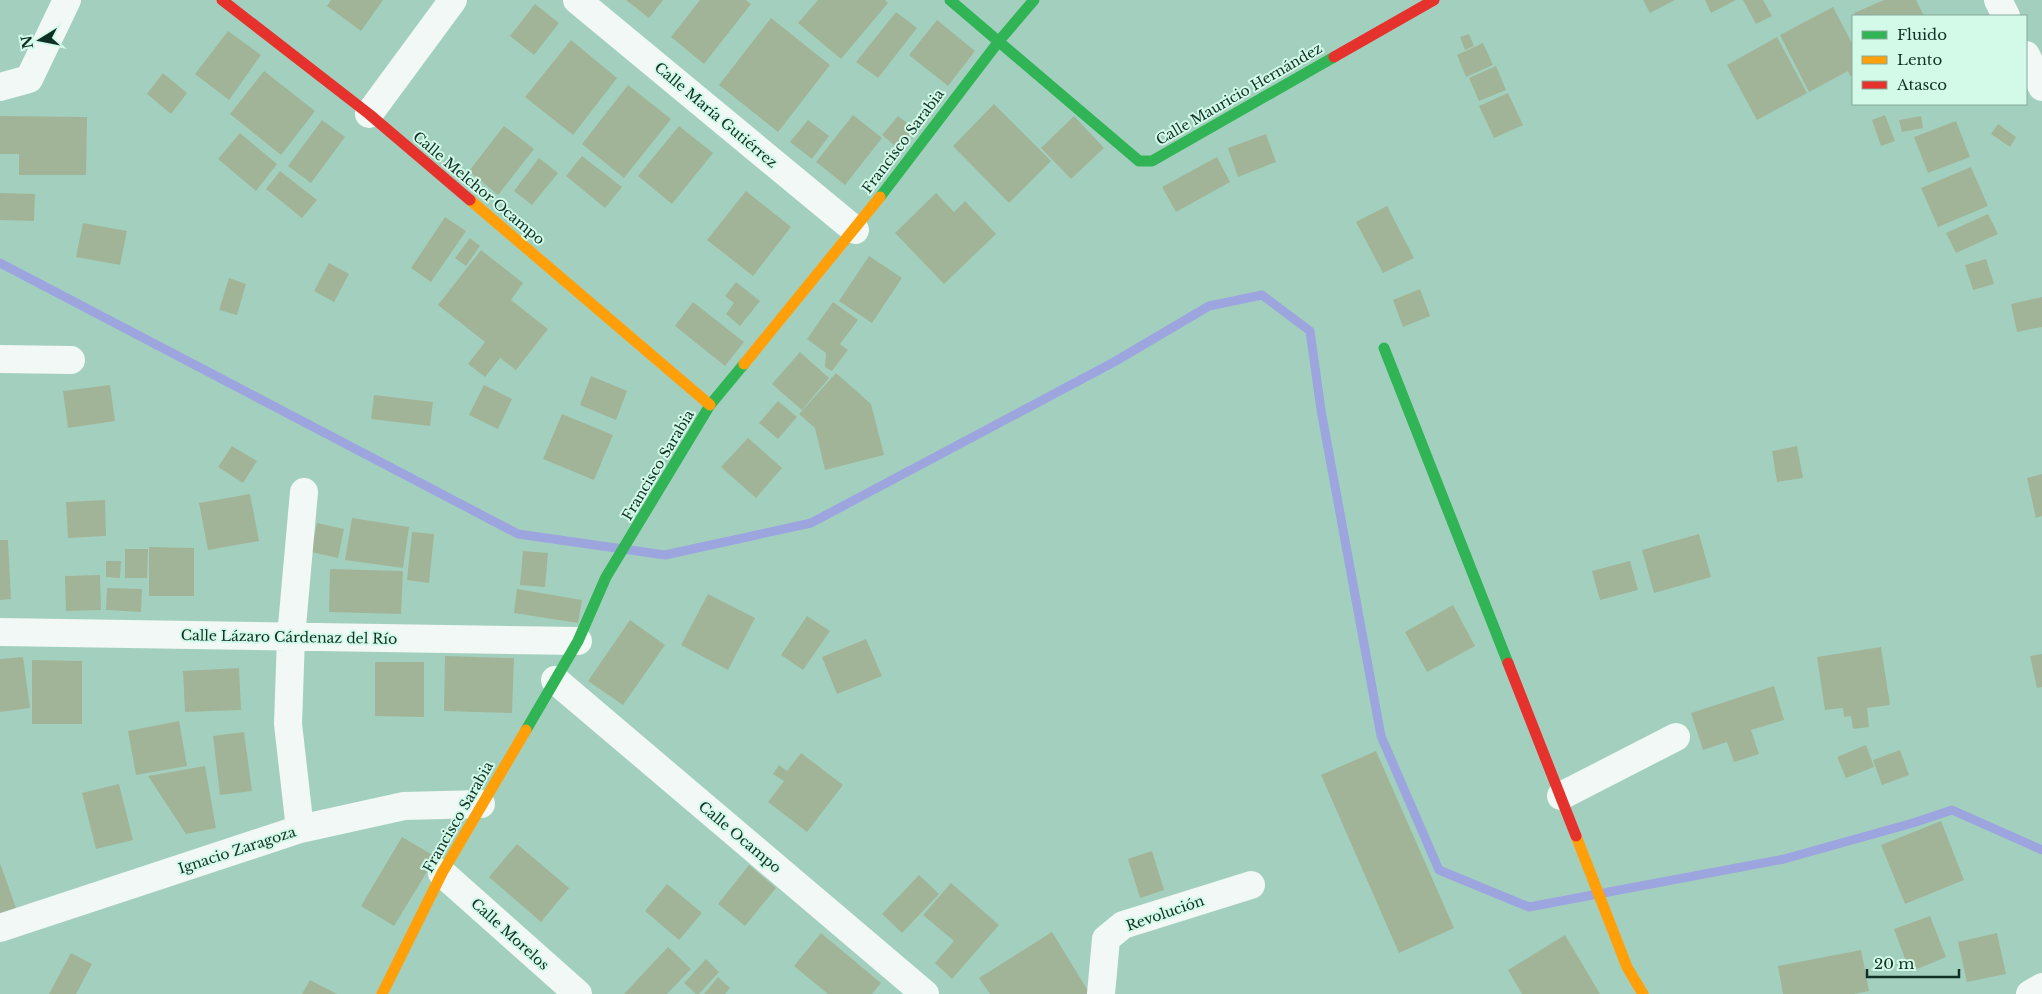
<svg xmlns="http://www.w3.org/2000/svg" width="2042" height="994" viewBox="0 0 2042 994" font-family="'Libre Baskerville',serif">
<rect width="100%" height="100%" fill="#a3d0be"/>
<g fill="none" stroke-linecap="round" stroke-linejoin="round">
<!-- stream -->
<path stroke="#9da5de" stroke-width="9" d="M0,263L518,534L665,555L811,523L1114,362L1209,306L1262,295L1310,331L1321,410L1381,736L1439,870L1529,907L1784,859L1913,823L1952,810L2042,850"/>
</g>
<!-- building -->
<path fill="#a1b498" d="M331,0H383L361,31L327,6Z
M626,0H663L649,18Z
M700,0H746L751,4L704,64L671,37Z
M818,0H885L888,3L841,59L798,23Z
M1643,0H1675L1650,13Z
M1705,0H1736L1711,13Z
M1743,0H1763L1772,16L1756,24Z
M1884,0H1916L1924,16H1855L1854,13Z
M535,4L559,23L534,55L510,36Z
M1833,7L1853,45V75L1850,76L1848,71L1809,92L1780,35Z
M896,12L917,28L878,78L856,62Z
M771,18L830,65L778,132L719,85Z
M937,20L975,51L948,86L909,55Z
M228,31L261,55L229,100L195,74Z
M1469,34L1474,46L1465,50L1460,37Z
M1777,37L1807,93L1757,120L1727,65Z
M571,40L617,78L573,135L525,97Z
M1483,43L1493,65L1466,77L1457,55Z
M1496,66L1506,90L1479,101L1469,78Z
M264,71L315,111L281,155L230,114Z
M163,73L187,93L171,114L147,94Z
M628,85L671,119L624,178L582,144Z
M1508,93L1523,125L1494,138L1479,106Z
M994,104L1051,161L1009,203L953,146Z
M853,115L882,138L845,185L816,162Z
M1885,115L1895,141L1881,146L1872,120Z
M0,116L87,117L86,175H19V154H0Z
M898,116L915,129L899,149L882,135Z
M1074,116L1104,148L1071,179L1041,148Z
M1921,116L1923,128L1902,132L1899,120Z
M322,120L345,137L311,183L288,166Z
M808,120L829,136L812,159L790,142Z
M1956,121L1970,157L1928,173L1914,137Z
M1998,124L2016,137L2010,147L1991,134Z
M504,126L534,149L498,195L469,171Z
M679,126L713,153L672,204L638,176Z
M240,133L277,164L256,191L218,159Z
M1266,134L1276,162L1238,177L1228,148Z
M582,156L622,187L605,208L566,176Z
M1217,157L1230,182L1176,212L1162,187Z
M539,158L558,173L532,205L514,191Z
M1971,167L1988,206L1938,227L1921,188Z
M280,171L317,200L302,218L266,189Z
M746,191L791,227L753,276L707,240Z
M0,193L35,194L34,221L0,220Z
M936,193L954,212L965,201L996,234L944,284L895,233Z
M1387,206L1414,258L1383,273L1356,222Z
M1988,214L1998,234L1956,253L1946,233Z
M445,217L466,231L431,282L411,268Z
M83,223L127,231L120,265L76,257Z
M470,238L480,246L466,266L455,258Z
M481,250L523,283L511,300L548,329L516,370L500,358L485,377L468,364L485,342L438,305Z
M869,256L902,278L872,323L839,301Z
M1986,259L1994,284L1973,290L1965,265Z
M329,263L349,274L334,302L314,291Z
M229,278L246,284L237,315L219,310Z
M736,282L760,301L740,326L726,314L734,303L725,296Z
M1420,289L1430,316L1403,327L1393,300Z
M2042,297V327L2017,332L2011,304Z
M693,302L744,342L725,366L675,326Z
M833,302L858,320L840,344L848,350L832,371L825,367L826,353L807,339Z
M800,352L829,378L802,410L772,384Z
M836,373L871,404L884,455L825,470L815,428L799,414Z
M591,376L627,391L616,420L580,405Z
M110,385L115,421L68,428L63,391Z
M484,385L512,399L498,429L469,415Z
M374,395L433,402L430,426L371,419Z
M778,401L797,417L778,439L759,423Z
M562,414L613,435L594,480L543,459Z
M748,438L782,468L756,498L721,467Z
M232,446L257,461L243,483L218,467Z
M1797,446L1803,478L1777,482L1772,451Z
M2042,474V516L2036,518L2027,478Z
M250,494L259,541L208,550L199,503Z
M105,500L106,536L68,538L66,502Z
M352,518L409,527L403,568L345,560Z
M317,523L344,529L338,558L311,552Z
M412,532L434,534L429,583L407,580Z
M1699,534L1711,577L1654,593L1642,550Z
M0,540H8L11,599L0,600Z
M149,547L194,548V596H149Z
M125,549H148L147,578H125Z
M523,551L548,553L545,587L520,585Z
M106,561H121L120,578L106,577Z
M1630,561L1638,590L1600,600L1592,571Z
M330,569L403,571L401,614L329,612Z
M100,575L101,610L66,611L65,576Z
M107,588L142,589L141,612L106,610Z
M517,589L582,600L578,623L514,613Z
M708,594L755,618L728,670L681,645Z
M1453,605L1475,646L1427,672L1405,632Z
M807,616L830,631L803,670L781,655Z
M630,620L665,645L623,705L588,681Z
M866,639L882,676L837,694L822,657Z
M1881,647L1890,705L1867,708L1869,727L1853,729L1851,716L1844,717L1843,708L1825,710L1817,657Z
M2042,654V687L2037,688L2030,656Z
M445,656L514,658L512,713L444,711Z
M23,657L30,708L0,712V659Z
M32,660L82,661V724H32Z
M375,662H424V717L375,716Z
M239,668L241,710L185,712L183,671Z
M1774,686L1784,720L1751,730L1759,754L1734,762L1727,742L1703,750L1691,713Z
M179,721L187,766L136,775L128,731Z
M244,732L252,791L220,795L213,736Z
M1866,745L1874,767L1846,778L1837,757Z
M1900,750L1909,775L1882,785L1873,760Z
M1376,751L1454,928L1399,953L1321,775Z
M801,753L843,785L807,832L768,802L784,781L773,774L779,765L787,771Z
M205,766L216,828L186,834L148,776Z
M119,784L133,840L96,849L82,793Z
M1941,821L1964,880L1905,904L1881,845Z
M402,837L436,857L394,926L361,906Z
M517,844L569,888L541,922L489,877Z
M1152,851L1164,890L1140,898L1128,859Z
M0,863L16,908L0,913Z
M749,865L776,888L745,926L718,904Z
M919,875L939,894L902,933L882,914Z
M951,883L999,925L952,979L935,963L954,941L923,915Z
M667,884L702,913L679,940L645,911Z
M1930,916L1946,957L1910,972L1894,929Z
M1052,932L1090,994H990L979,978Z
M821,933L881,983L872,994H828L794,966Z
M1997,933L2006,974L1967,982L1958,942Z
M1565,935L1600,994H1522L1508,970Z
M668,947L691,969L667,994H624Z
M1861,950L1869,991L1854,994H1783L1778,966Z
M71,953L92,964L76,994H49Z
M706,959L719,972L699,994H696L684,983Z
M718,977L730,988L725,994H704Z
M310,980L337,994H302Z"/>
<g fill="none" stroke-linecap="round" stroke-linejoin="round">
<!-- street -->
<path stroke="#f1f8f5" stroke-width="28" d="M577,0L855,230
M1998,0L2006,16
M2026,55L2042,87
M0,87L29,79L67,0
M369,114L453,0
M0,359L71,360
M0,632L578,641
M555,680L925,994
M1561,796L1676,737
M300,829L288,724L291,637L304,492
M442,873L578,994
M0,928L300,829L404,806L481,804
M1101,994L1106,939L1123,925L1251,885
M2030,994L2042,987"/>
<!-- fast -->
<path stroke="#30b455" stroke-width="11" d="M950,0L1139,161H1152L1334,57
M880,197L999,41L1034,0
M1384,348L1508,663
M526,730L578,641L606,577L710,405L744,364"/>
<!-- slow -->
<path stroke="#ff9f0a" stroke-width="11" d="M470,200L710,405
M744,364L880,197
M1576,836L1627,967L1643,994
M382,994L442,873L526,730"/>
<!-- jam -->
<path stroke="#e5322d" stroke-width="11" d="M222,0L369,114L470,200
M1334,57L1434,0
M1508,663L1576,836"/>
</g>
<g text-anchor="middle" stroke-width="4" stroke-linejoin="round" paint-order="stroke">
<!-- street labels -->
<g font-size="14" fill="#0f3125" stroke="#d3fae8">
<text transform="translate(1239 94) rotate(-30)" y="5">Calle Mauricio Hernández</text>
<text transform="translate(716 115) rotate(40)" y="5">Calle María Gutiérrez</text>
<text transform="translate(903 141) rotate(-53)" y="5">Francisco Sarabia</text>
<text transform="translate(479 188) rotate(40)" y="5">Calle Melchor Ocampo</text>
<text transform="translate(658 465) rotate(-59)" y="5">Francisco Sarabia</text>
<text transform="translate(289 637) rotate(1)" y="5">Calle Lázaro Cárdenaz del Río</text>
<text transform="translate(458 817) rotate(-60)" y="5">Francisco Sarabia</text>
<text transform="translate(740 837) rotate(40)" y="5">Calle Ocampo</text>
<text transform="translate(237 850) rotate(-18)" y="5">Ignacio Zaragoza</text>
<text transform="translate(1165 913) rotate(-19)" y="5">Revolución</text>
<text transform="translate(510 934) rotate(42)" y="5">Calle Morelos</text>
</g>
</g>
<!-- legend -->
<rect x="1852" y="15" width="175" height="90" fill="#d3fae8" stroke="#85aa9a"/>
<rect x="1862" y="31" width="25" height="8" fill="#30b455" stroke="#85aa9a"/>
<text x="1897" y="40" font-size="15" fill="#0f3125">Fluido</text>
<rect x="1862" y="56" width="25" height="8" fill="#ff9f0a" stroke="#85aa9a"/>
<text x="1897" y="65" font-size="15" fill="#0f3125">Lento</text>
<rect x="1862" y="81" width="25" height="8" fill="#e5322d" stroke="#85aa9a"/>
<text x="1897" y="90" font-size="15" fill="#0f3125">Atasco</text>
<!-- north arrow -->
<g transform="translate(40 40) rotate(260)" stroke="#d3fae8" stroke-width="4" paint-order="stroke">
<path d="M0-4L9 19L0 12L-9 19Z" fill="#0f3125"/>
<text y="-8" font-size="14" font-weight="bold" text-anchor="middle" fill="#0f3125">N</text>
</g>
<!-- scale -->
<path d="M1867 969v8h92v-8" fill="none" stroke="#0f3125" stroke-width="2.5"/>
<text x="1874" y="969" font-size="15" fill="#0f3125" stroke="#d3fae8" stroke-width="4" paint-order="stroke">20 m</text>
</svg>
